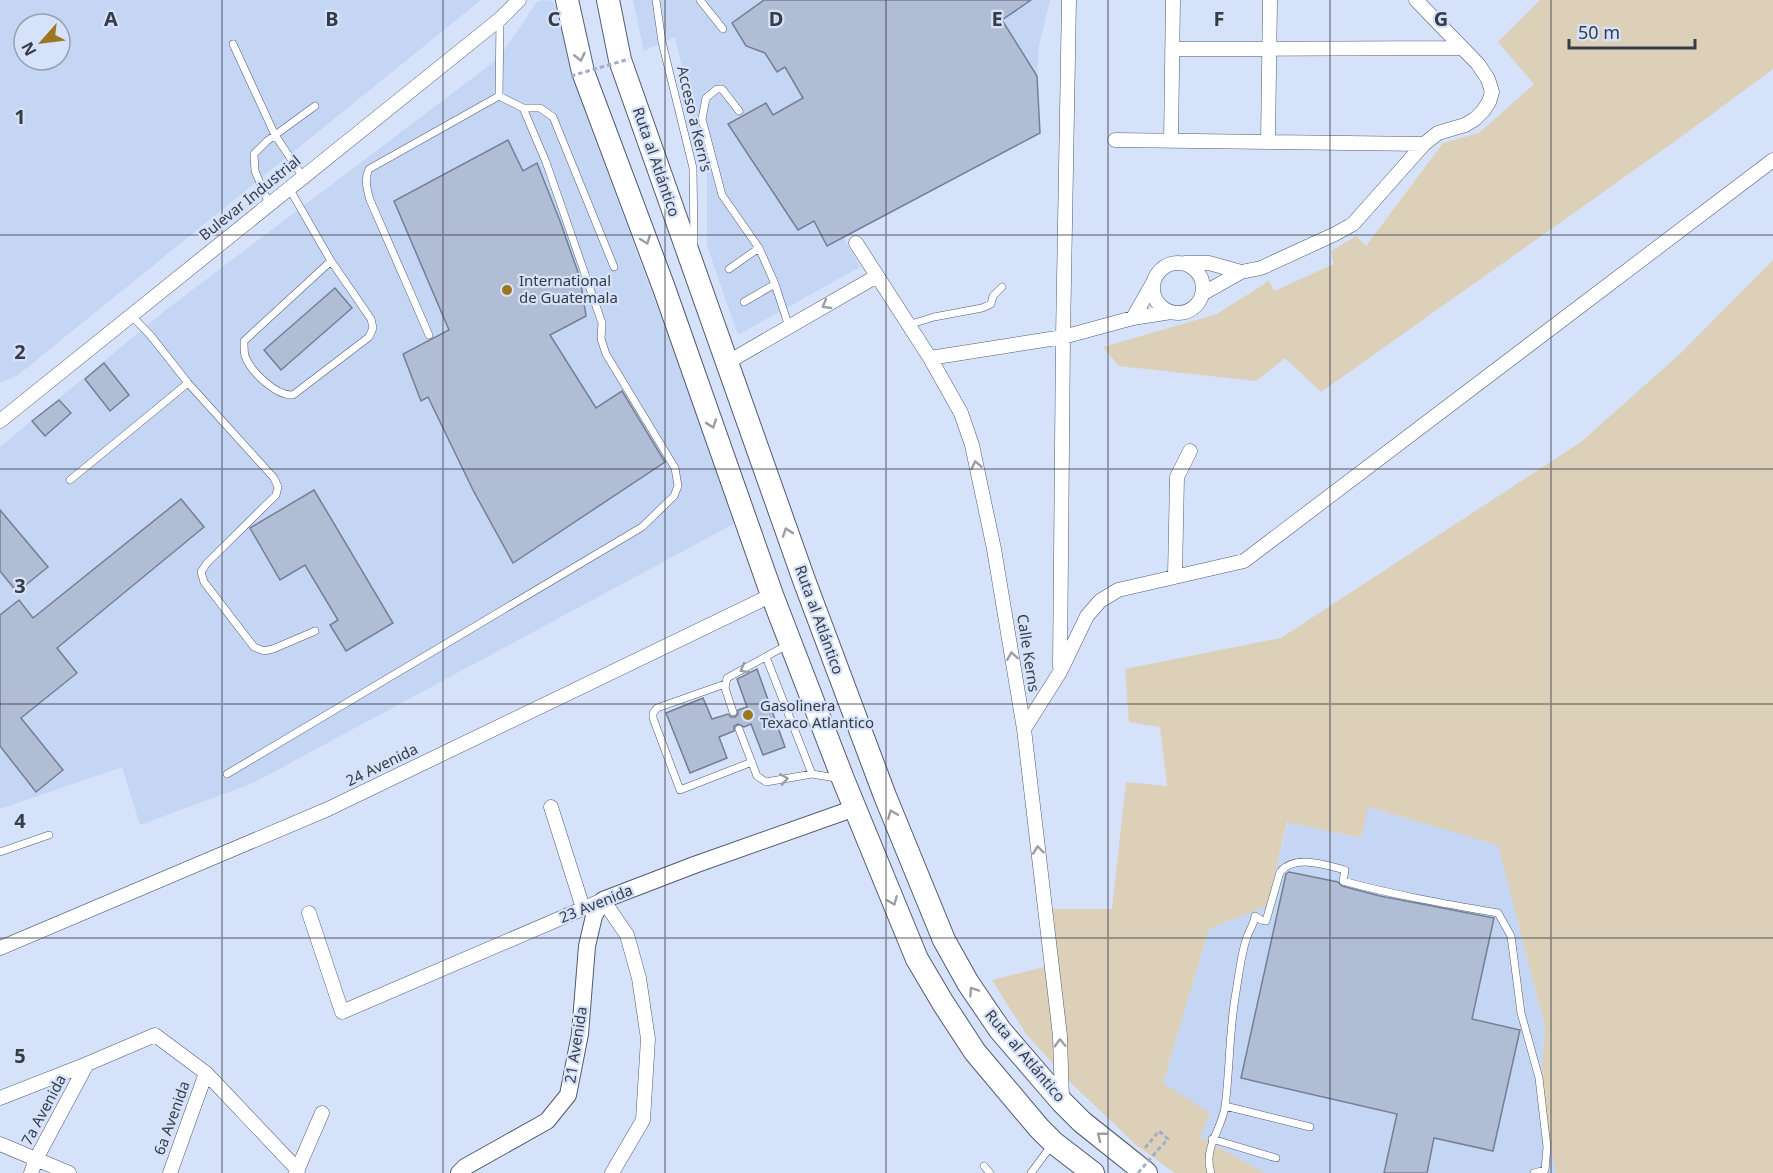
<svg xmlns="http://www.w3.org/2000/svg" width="1773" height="1173" viewBox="0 0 1773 1173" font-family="'Noto Sans',sans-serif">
<rect width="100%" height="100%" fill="#d5e2fa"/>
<!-- built -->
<path fill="#c5d6f4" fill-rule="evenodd" d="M0,0H481L18,375L0,383ZM24,24H60V60H24Z
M542,0L552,1L561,14L573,79L704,434L739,521L253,783L140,825L122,767L0,809V447L167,309L499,58L537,2Z
M633,0H1050L1039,46L1037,76L1040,133L844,238L860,267L738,335L707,246V176L675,37L644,51Z
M1367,807L1498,844L1545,1027L1540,1091L1556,1173H1265L1200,1137L1163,1083L1209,929L1267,905L1288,822L1360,838Z"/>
<!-- green -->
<path fill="#dcd0b8" d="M1540,0H1773V69L1681,137L1321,392L1285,358L1256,381L1119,366L1103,347L1217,314L1269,281L1274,291L1334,264L1331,251L1356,236L1366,246L1443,143L1479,133L1534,84L1498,42Z
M1773,260V1173H1556L1540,1091L1545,1027L1498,845L1368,807L1361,838L1287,822L1267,906L1209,929L1163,1083L1210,1113L1200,1137L1265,1173H1175L1136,1145L1069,1081L1026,1034L992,980L1057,964L1051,909H1112L1126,782L1167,786L1160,727L1129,722L1125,669L1281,638L1581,442L1681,353Z"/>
<!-- building -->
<path fill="#b0bdd4" stroke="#747f95" stroke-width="1.5" d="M764,0H1031L1002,20L1037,76L1040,133L827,246L814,221L798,230L728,124L766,103L773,115L803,98L785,67L777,72L765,53L746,46L732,23Z
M508,140L523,171L537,163L560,221L580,278L586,316L550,335L596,408L622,391L665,462L513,563L473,490L428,397L421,401L403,354L449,330L394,201Z
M335,288L352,308L281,370L264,350Z
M104,363L129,395L110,411L85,379Z
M59,400L71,413L45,436L32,421Z
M314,490L393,623L346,651L330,625L338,620L305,565L280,580L250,528Z
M181,499L204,527L57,648L77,673L21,718L63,770L36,792L0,746V615L19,600L33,618Z
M0,510L48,567L17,592L0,571Z
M757,669L785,747L763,755L751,724L744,727L738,724L734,726V731L719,737L727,758L690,773L666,713L703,698L712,719L728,714L731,717H735L738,714V710L747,707L737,679Z
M1289,872L1338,882L1342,886L1380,896L1494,918L1472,1019L1520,1030L1493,1151L1434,1138L1427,1173H1384L1397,1114L1241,1078L1286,874Z"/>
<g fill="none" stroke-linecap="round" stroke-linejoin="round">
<defs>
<path id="service" d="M656,0L662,42L693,168L694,243
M700,0L723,29
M233,44L275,135L303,177
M523,108H540L553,117L614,267
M739,111L722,89H717L706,98L702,119L722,195L759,248L775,284L789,327
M289,188L331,261L371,319L373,328L369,337L293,395C276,396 251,372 245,356C244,352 244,346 244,341L331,261
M269,204L255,171L254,154L267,141L315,106
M729,269L759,248
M744,302L775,284
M131,315L151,336L188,383L274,478L278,487L276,495L207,563L201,572L204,582L254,647L264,651L273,649L315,631
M908,325L934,317L982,308L991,304L993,296L1002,287
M429,335L370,200C367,189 364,179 369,169L499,96L500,19
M70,480L188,383
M766,657L812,774
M725,684L657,708L653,713V718L680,790L752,762
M733,712L725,688L727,678L789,644
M739,729L757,776L766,782L812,774L836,778
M227,774L642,527L674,496L678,486L675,468L606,354L601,339L602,323L546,162L523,108L499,96
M0,852L49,835
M1225,1106L1310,1127
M1212,1139L1276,1158
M984,1166L990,1173
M1031,1173L1051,1146
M1211,1173C1203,1148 1221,1131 1225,1107C1230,1069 1229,1030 1236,992C1239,974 1241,954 1247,937C1250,929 1254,924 1255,916L1261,920L1266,921L1280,872C1295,854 1326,865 1345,870L1343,881C1394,895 1446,904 1498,913L1511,936L1521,1013L1539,1078L1547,1147L1545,1170L1534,1173"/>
<path id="minor" d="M1172,49L1461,48
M1115,140L1424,144
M1171,141L1173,0
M1268,142L1270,0
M856,243L930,358L961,413L972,445L994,549L1024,729L1060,1036L1062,1100
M1185,263H1209L1241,272
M1153 288a25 25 0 1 1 50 0a25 25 0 1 1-50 0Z
M1202,294L1241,272L1261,268L1335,234L1353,224L1424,144L1438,133L1465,125L1475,119L1483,111L1489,102L1492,92L1488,79L1478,64L1416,0
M1133,318L1154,281
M930,358L1063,337L1133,318L1171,312
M728,362L877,276
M0,421L500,19L519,0
M1175,576L1177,477L1190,451
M1060,667L1063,337L1069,0
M1024,729L1060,672L1087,616L1100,601L1118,590L1244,561L1773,160
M551,807L583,908
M309,913L342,1012L603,900L627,935L639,978L648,1039L643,1120L612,1173
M0,948L328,809L772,595
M0,1098L87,1064L155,1035L206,1073L298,1170
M0,1144L69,1173
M31,1173L36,1159L87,1064
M170,1173L206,1073
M296,1173L322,1113"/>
<path id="tertiary" d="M459,1173L465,1167L547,1121L568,1095L580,1034L587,946L594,916L603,900L697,864L855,808"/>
<path id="trunk" d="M567,0L583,72L664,288L772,595L843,779L917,959L943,1003L975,1052L1039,1128L1054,1143L1093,1173
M608,0L620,60L804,580L885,796L944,940L968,983L1000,1030L1062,1102L1082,1122L1146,1173"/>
</defs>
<!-- service casing -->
<use href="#service" stroke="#505b6f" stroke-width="8"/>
<!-- minor casing -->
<use href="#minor" stroke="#505b6f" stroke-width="15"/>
<!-- tertiary casing -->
<use href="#tertiary" stroke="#505b6f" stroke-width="18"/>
<!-- trunk casing -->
<use href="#trunk" stroke="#505b6f" stroke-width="24"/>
<!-- path -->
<path stroke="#a4aec2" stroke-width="3" stroke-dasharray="4.5 3" stroke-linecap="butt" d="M1145,1148L1159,1131L1168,1139L1157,1151"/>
<!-- service -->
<use href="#service" stroke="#fff" stroke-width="7"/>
<!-- minor -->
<use href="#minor" stroke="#fff" stroke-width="14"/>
<!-- tertiary -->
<use href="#tertiary" stroke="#fff" stroke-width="16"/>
<!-- trunk -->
<use href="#trunk" stroke="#fff" stroke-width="22"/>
<!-- path-bridge -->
<path stroke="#a4aec2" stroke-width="3" stroke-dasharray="4.5 3" stroke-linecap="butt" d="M571,76L629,59
M1138,1173L1157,1151"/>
</g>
<!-- one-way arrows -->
<defs><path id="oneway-chevron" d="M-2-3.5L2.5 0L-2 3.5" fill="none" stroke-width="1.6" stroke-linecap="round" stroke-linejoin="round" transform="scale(1.5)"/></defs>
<g stroke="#9b9ea2">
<use href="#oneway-chevron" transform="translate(580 57) rotate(77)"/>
<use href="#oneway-chevron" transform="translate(646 240) rotate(70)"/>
<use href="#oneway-chevron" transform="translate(826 305) rotate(150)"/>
<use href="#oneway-chevron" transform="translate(712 424) rotate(71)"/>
<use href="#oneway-chevron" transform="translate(976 465) rotate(-102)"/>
<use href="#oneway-chevron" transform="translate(787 532) rotate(-109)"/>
<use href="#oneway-chevron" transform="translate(1012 656) rotate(-99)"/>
<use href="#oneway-chevron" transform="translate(744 669) rotate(151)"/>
<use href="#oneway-chevron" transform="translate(784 779) rotate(-9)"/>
<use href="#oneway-chevron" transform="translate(892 814) rotate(-112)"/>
<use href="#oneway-chevron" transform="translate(1038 850) rotate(-97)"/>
<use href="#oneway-chevron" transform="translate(893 901) rotate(67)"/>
<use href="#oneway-chevron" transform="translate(973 991) rotate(-124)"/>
<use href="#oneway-chevron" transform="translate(1060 1043) rotate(-92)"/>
<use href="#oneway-chevron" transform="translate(1101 1136) rotate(-142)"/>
</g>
<!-- grid -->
<path fill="none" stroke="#373c46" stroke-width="1.5" stroke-opacity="0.55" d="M222,0V1173M443,0V1173M665,0V1173M886,0V1173M1108,0V1173M1330,0V1173M1551,0V1173M0,235H1773M0,469H1773M0,704H1773M0,938H1773"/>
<!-- markers -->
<g fill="#9b7722" stroke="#d5e2fa" stroke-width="2">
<circle cx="507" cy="290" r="6"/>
<circle cx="748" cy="715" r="6"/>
</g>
<g text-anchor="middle" stroke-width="4.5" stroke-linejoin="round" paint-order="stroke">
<!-- street labels -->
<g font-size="15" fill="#373c46" stroke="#d5e2fa">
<text transform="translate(694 119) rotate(77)" y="5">Acceso a Kern's</text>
<text transform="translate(656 162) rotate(71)" y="5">Ruta al Atlántico</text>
<text transform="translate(250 198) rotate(-39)" y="5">Bulevar Industrial</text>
<text transform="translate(819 620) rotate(70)" y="5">Ruta al Atlántico</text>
<text transform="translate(1028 653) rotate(81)" y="5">Calle Kerns</text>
<text transform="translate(382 765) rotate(-26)" y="5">24 Avenida</text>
<text transform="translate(596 904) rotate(-22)" y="5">23 Avenida</text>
<text transform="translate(576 1045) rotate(-81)" y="5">21 Avenida</text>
<text transform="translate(1025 1056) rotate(50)" y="5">Ruta al Atlántico</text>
<text transform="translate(44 1110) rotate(-62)" y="5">7a Avenida</text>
<text transform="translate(172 1118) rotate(-70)" y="5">6a Avenida</text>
</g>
<!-- poi labels -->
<g font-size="15" fill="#373c46" stroke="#d5e2fa" text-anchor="start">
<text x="519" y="286">International<tspan x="519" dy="17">de Guatemala</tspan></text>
<text x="760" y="711">Gasolinera<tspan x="760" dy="17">Texaco Atlantico</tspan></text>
</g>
</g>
<g font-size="20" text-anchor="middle" font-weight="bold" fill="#373c46" stroke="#d5e2fa" stroke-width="4.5" stroke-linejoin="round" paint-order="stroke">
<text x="111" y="26">A</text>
<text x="332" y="26">B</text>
<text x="554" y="26">C</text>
<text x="776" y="26">D</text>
<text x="997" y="26">E</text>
<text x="1219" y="26">F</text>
<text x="1441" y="26">G</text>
<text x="20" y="124">1</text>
<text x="20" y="359">2</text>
<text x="20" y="593">3</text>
<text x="20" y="828">4</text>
<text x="20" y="1063">5</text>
</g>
<!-- north arrow -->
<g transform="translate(42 42) rotate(242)"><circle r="28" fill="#d5e2fa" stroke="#96a0b2" stroke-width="1.5"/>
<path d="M0-4.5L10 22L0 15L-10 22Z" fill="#9b7722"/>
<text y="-9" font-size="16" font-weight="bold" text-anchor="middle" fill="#373c46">N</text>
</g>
<!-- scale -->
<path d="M1569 39v9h126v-9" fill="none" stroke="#373c46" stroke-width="3"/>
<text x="1578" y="39" font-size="18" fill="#373c46" stroke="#d5e2fa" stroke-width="4.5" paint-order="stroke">50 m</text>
</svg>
